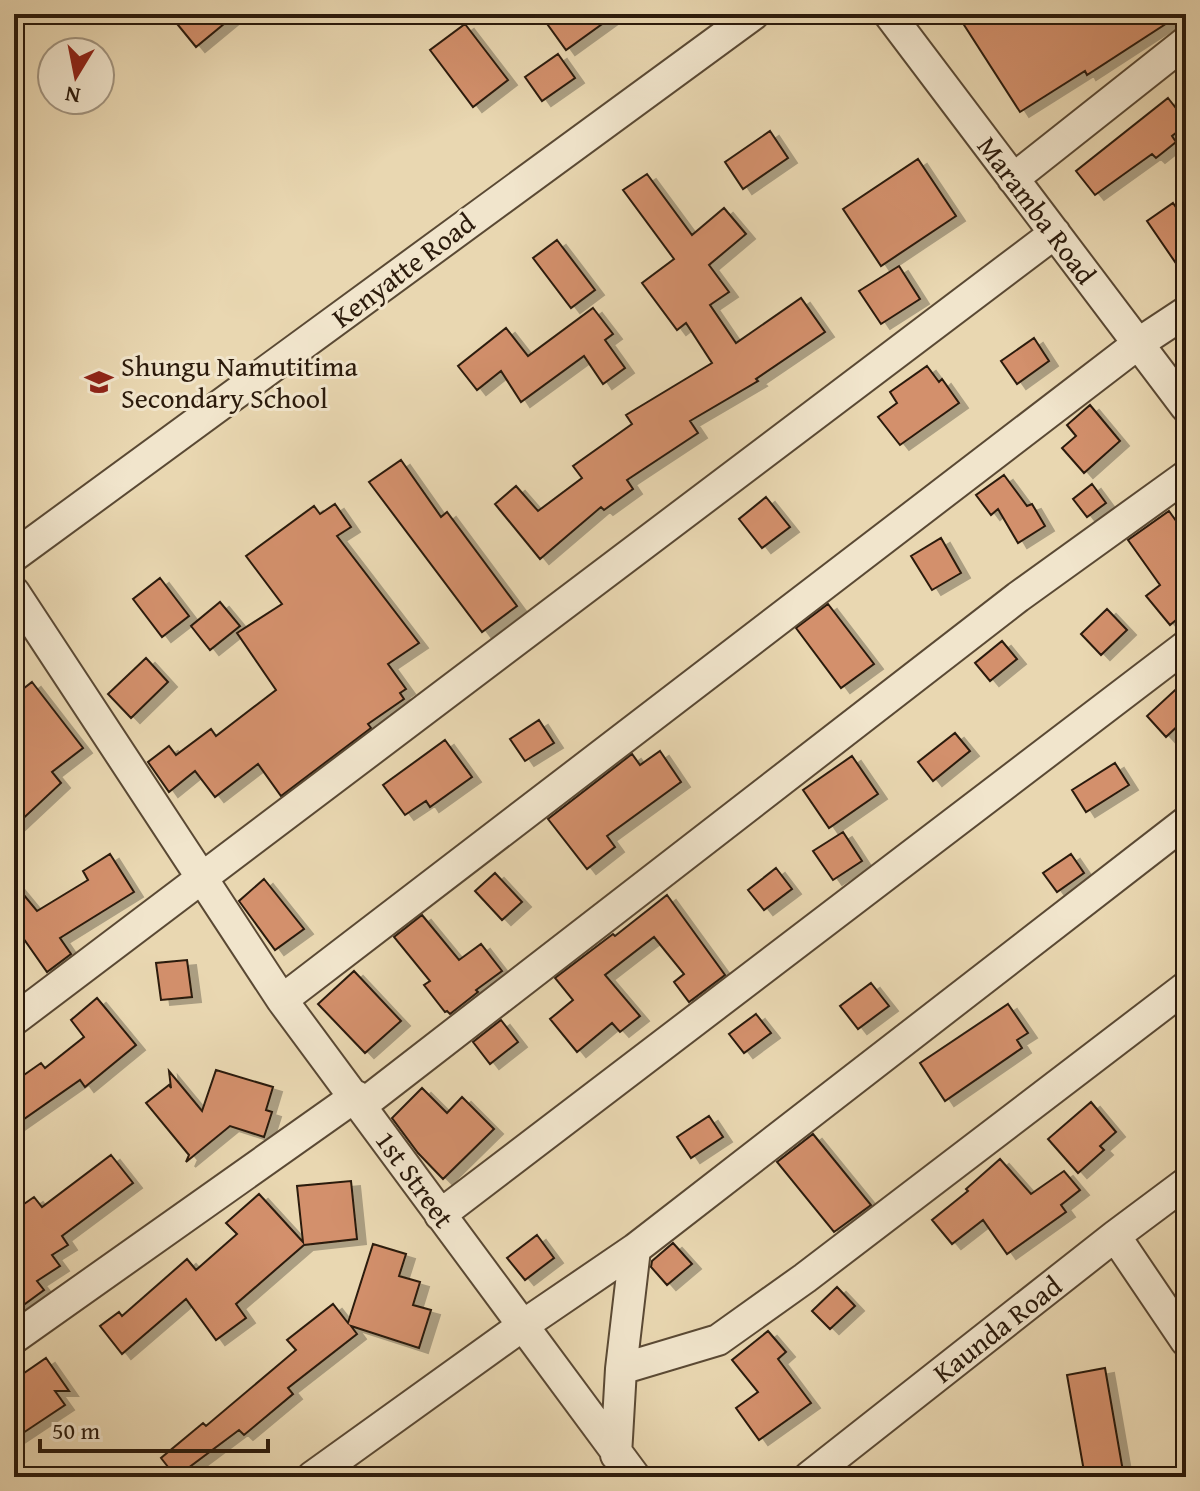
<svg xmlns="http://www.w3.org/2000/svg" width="1200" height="1491" viewBox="0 0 1200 1491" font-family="'Gentium Book Plus',serif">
<defs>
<filter id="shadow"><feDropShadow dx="9" dy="5" stdDeviation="0" flood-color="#0004"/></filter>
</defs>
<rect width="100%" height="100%" fill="#e9d7b1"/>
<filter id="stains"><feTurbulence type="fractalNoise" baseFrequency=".0025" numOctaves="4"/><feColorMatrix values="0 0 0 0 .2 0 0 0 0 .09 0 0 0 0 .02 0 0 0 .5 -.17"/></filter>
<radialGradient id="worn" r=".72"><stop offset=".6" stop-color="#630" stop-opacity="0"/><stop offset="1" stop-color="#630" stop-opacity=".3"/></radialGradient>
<!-- building -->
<path fill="#d3906c" stroke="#2b1a0b" stroke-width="2" filter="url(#shadow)" d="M169,14H236L196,47Z
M540,14H616L566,50Z
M957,14H1181L1087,75L1085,71L1020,112Z
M465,24L508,80L473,107L430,50Z
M558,54L575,78L542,101L525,77Z
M1168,98L1186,121V125L1172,136L1176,142L1156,158L1152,154L1095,195L1076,171Z
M770,131L788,158L743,189L725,162Z
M918,159L956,216L881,266L843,209Z
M647,174L692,235L724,208L746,234L709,265L729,292L710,305L736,343L801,298L825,332L756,379L758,381L690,421L698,433L627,480L633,489L604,510L601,507L540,559L495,504L516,486L538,511L582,478L573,466L632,424L626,415L712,363L686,323L677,330L642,283L674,259L623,190Z
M1173,203L1186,222V278L1147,221Z
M557,240L595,290L571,308L533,258Z
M899,266L920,299L881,324L859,291Z
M593,308L613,334L605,340L625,368L603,384L584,356L521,402L501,371L477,390L458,366L506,328L528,356Z
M1034,338L1049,361L1017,384L1001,361Z
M927,366L939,382L942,379L959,403L900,445L878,417L897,403L890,392Z
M1090,405L1120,441L1084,473L1062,448L1076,436L1067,425Z
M401,460L441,517L447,512L517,606L482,632L369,482Z
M1004,475L1027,506L1032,504L1045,526L1018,543L998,509L991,515L976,495Z
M1092,484L1106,503L1087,517L1073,499Z
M766,497L790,527L762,548L739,519Z
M335,504L351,527L337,536L419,643L388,664L406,689L400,693L404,699L368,724L371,728L281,796L258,764L215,797L195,771L169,792L148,762L169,746L176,755L211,729L216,736L276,690L237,633L282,604L246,556L314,506L320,514Z
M1169,511L1186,535V623L1181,616L1170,625L1146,596L1160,585L1128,540Z
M941,538L961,573L932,590L911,556Z
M160,578L189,616L162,637L133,599Z
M220,602L240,626L210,650L191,626Z
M828,604L874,664L841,688L796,628Z
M1107,609L1127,630L1101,655L1081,634Z
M1002,641L1017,659L990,681L975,663Z
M146,658L168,682L131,718L108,694Z
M1186,680V718L1166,737L1147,716Z
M32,682L83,748L52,772L61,783L14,827V696Z
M539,720L554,743L525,761L510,739Z
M955,733L970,751L933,781L918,762Z
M445,740L472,777L430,807L426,801L405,815L383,785Z
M660,751L681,782L607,836L615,847L587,869L548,819L632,754L640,765Z
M852,756L878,794L829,828L803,790Z
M1115,763L1129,785L1086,812L1072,790Z
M843,832L862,861L833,880L813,851Z
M110,854L134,892L60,938L71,954L47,972L14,925V883L37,911L88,880L83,871Z
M1071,854L1084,873L1057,892L1043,873Z
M776,868L792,889L764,910L748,890Z
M495,873L522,902L502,920L475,891Z
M264,879L304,929L275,950L239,901Z
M667,895L725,975L689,1002L674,982L684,974L654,937L605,975L640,1016L620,1032L612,1023L577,1052L550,1019L573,1000L555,978L613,934L615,936Z
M422,915L459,960L481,944L502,971L476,990L478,992L450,1014L447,1011L445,1012L424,985L430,981L394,937Z
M187,960L192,997L161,1000L156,963Z
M354,971L401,1021L365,1053L318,1004Z
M871,983L889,1006L858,1029L840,1006Z
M97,998L136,1045L85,1087L80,1080L14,1126V1082L41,1063L45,1068L84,1037L71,1020Z
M1008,1004L1028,1033L1017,1040L1022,1048L945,1101L920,1063Z
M756,1014L771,1033L744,1053L729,1034Z
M501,1020L518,1042L490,1064L473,1042Z
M216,1070L273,1087L266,1110L272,1112L264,1137L230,1126L186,1162L189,1155L146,1103L169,1085L171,1088L169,1071L202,1111Z
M422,1088L447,1113L462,1097L494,1129L443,1179L418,1153L392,1118Z
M1091,1102L1116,1132L1100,1146L1104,1150L1078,1173L1048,1139Z
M709,1116L723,1137L691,1158L677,1137Z
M813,1134L871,1205L834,1232L777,1162Z
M111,1155L133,1183L62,1236L68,1245L52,1255L60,1266L37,1281L44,1290L14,1312V1211L34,1197L42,1207Z
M1000,1159L1031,1194L1064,1171L1080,1190L1061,1205L1066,1212L1007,1254L983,1220L952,1244L932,1220L968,1191L966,1189Z
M351,1181L357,1239L304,1245L236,1304L246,1318L216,1340L186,1299L122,1354L100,1326L119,1312L122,1316L187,1259L196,1270L237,1234L226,1223L259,1194L303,1242L297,1186Z
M537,1235L554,1258L525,1280L507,1258Z
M673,1243L692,1264L667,1285L651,1267L652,1261Z
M373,1244L406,1254L399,1276L420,1282L413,1305L431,1310L419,1348L351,1326L357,1334L288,1388L293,1394L244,1435L239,1430L176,1477L161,1458L203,1423L206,1426L296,1350L287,1340L333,1304L348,1323Z
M837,1287L855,1306L830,1329L812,1311Z
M768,1331L786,1352L778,1359L811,1403L759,1440L736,1408L758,1392L732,1360Z
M46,1358L69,1391H55L65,1405L14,1439V1380Z
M1105,1368L1124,1477H1085L1067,1375Z"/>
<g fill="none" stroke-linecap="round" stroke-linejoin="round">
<defs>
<path id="minor" d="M889,14L1186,407
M1013,179L1186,42
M14,556L754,14
M14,592L282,1000L635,1477
M282,1000L1139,343L1186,312
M14,1020L1055,233
M362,1105L1018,597L1186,476
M440,1215L1186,646
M1115,1236L1186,1341
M14,1338L356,1096
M621,1369L718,1340L805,1278L1186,987
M616,1455L621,1369L635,1249
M312,1477L522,1326L635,1249L1186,822
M809,1477L1115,1236L1186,1183"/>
</defs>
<!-- minor casing -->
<use href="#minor" stroke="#5a4934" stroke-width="34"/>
<!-- minor -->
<use href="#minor" stroke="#f1e5cc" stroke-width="30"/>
</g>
<!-- icons -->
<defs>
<symbol id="school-bare" viewBox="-9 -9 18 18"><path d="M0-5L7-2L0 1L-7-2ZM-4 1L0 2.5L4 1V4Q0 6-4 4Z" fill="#8f2418" stroke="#f1e5cc" stroke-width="2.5" paint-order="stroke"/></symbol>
</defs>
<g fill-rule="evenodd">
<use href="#school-bare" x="79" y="362" width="40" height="40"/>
</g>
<g text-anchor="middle" stroke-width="6" stroke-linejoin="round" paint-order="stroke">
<!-- street labels -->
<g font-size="28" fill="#2b1a0b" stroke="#f1e5cc">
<text transform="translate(1037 210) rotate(53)" y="10">Maramba Road</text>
<text transform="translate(403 270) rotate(-37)" y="10">Kenyatte Road</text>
<text transform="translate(415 1179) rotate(54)" y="10">1st Street</text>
<text transform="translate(997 1329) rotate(-38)" y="10">Kaunda Road</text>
</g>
<!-- poi labels -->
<g font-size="28" fill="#2b1a0b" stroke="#f1e5cc" text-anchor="start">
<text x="121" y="376">Shungu Namutitima<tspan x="121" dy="32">Secondary School</tspan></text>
</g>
</g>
<!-- margin -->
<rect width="1200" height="1491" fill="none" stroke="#e9d7b1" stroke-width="48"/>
<rect x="16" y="16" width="1168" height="1459" fill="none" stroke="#2b1a0b" stroke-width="4"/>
<rect x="24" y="24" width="1152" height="1443" fill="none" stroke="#2b1a0b" stroke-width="2"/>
<!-- north arrow -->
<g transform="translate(76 76) rotate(190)"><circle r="38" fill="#f1e5cc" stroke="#a2947f" stroke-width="2"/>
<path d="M0-6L14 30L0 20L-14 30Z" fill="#8f2418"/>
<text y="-12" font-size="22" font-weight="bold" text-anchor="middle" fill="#2b1a0b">N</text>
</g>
<!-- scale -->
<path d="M40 1439v12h228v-12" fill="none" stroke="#2b1a0b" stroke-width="4"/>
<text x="52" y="1439" font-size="24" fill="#2b1a0b" stroke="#f1e5cc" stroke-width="6" paint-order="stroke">50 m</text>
<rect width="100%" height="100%" filter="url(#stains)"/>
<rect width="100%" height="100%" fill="url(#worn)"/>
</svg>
